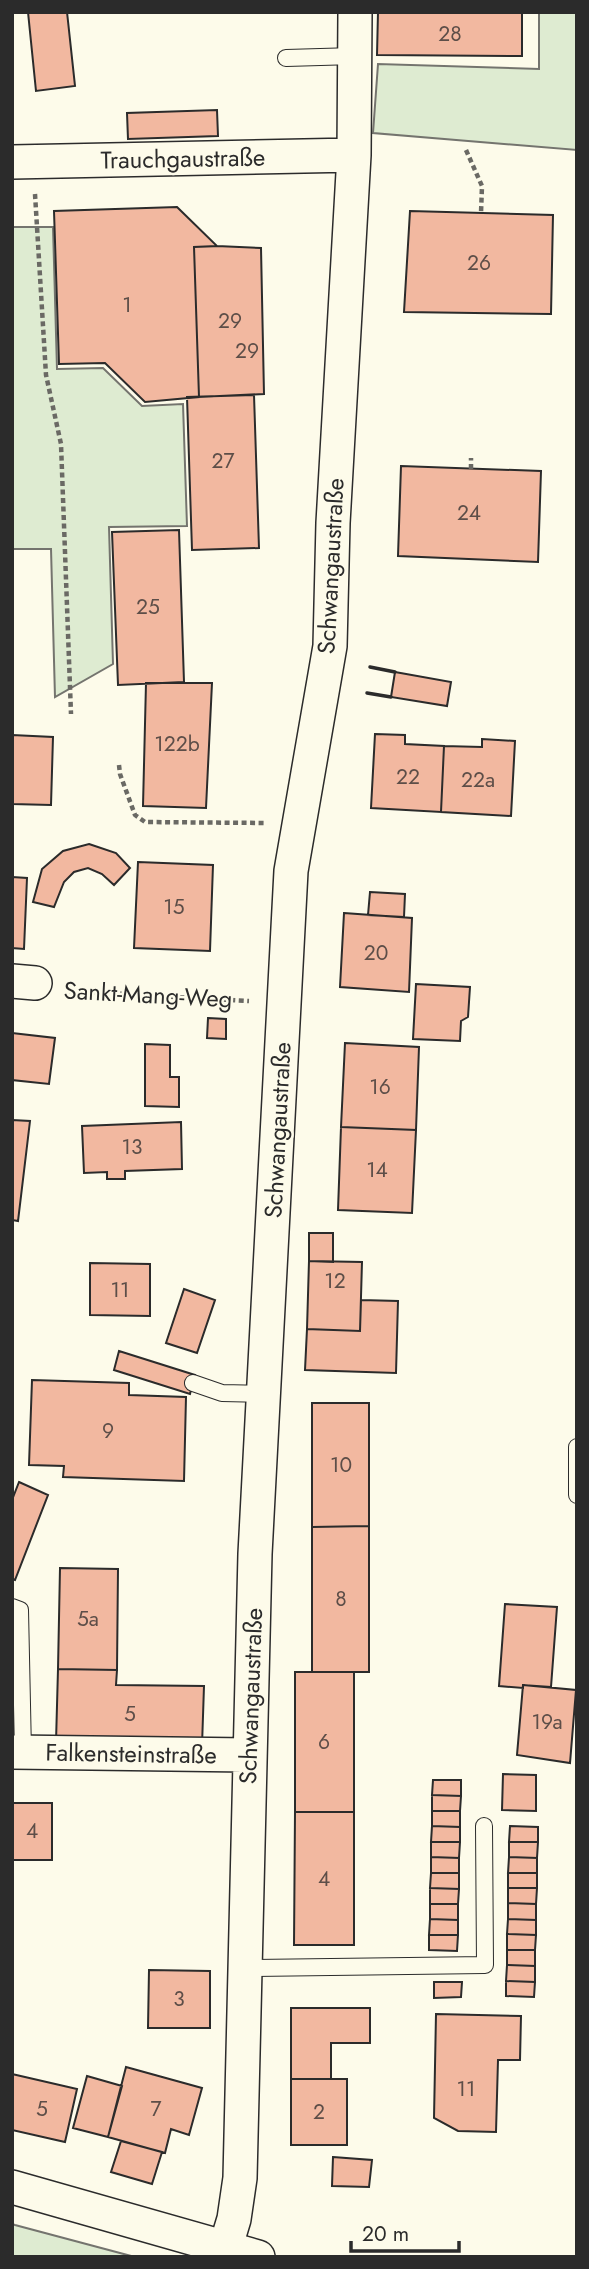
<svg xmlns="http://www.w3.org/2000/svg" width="589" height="2269" viewBox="0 0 589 2269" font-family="Jost,sans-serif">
<rect width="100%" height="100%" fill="#fdfbea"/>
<!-- green -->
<path fill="#deebd1" stroke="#74746e" stroke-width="2" d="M539,12H577V150L373,133L378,64L539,69Z
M12,227H53L57,369L103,368L142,406L183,404L187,526L109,527L113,664L55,697L51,549H13L12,546Z
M12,2224L15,2225L135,2257H12Z"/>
<!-- building -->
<path fill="#f2b8a0" stroke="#2b2b2b" stroke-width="2" d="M28,12H67L75,86L36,91Z
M378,12H522V56L377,55Z
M217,110L218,136L128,139L127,113Z
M177,207L217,246L194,247L199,397L145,402L105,363L59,364L54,211Z
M410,211L553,215L551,314L404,312Z
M217,246L261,248L264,394L199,397L194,247Z
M254,395L259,548L192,550L187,397Z
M401,466L541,471L538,562L398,556Z
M179,530L184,682L118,685L112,532Z
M395,672L451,682L447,706L391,697Z
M146,683H212L206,808L143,806Z
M375,734L405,735V744L444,746L441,812L371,808Z
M12,735L53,737L51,805L12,804Z
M482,739L515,741L511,816L441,812L444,746L482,747Z
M89,844L116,853L130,868L114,885L102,874L88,868L74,872L64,882L54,907L33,902L42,869L63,851Z
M138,862L213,865L210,951L134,948Z
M12,877L27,878L24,949L12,948Z
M370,892L405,894L404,917L368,915Z
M344,913L412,918L409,992L340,987Z
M416,984L470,987L468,1017L461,1021L460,1041L413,1039Z
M208,1018L226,1019V1039L207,1038Z
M12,1033L55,1038L49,1084L12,1080Z
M345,1043L419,1047L416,1130L341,1127Z
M145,1044L170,1045V1077H179V1107L145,1106Z
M12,1120L30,1121L18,1221L12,1220Z
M181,1122L182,1169L125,1171V1179H107V1172L84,1173L82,1126Z
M341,1127L416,1130L412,1213L338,1210Z
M309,1233H333V1262L309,1261Z
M309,1261L362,1262L360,1331L307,1329Z
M90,1263L150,1264V1316L90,1315Z
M184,1289L215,1300L197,1353L166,1343Z
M361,1300L398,1301L396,1373L305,1370L307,1329L360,1331Z
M119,1351L195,1375L190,1394L114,1370Z
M32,1380L129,1383V1395L186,1397L184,1481L63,1477L64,1466L29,1465Z
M312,1403H369V1526L312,1527Z
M19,1482L48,1495L15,1580L12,1579V1500Z
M369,1526V1672H312V1527Z
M60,1568L118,1569L117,1670L58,1669Z
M505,1604L557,1607L551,1687L523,1685V1688L499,1686Z
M58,1669L117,1670L116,1685L204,1686L202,1746L56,1742Z
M295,1672H354V1812H295Z
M523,1685L576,1690L570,1763L517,1755Z
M503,1774L536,1775V1811L502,1810Z
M433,1780H461V1796L432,1795Z
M432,1795L461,1796L460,1811H432Z
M12,1803H52V1860H12Z
M432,1811H460V1827L432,1826Z
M295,1812H354V1945H294Z
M432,1826L460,1827V1842H431Z
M510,1826L538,1827V1842H509Z
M431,1842H460L459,1858L431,1857Z
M509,1842H538L537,1858L509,1857Z
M431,1857L459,1858V1873H431Z
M509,1857L537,1858V1873H508Z
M431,1873H459V1889L430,1888Z
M508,1873H537V1888H508Z
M430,1888L459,1889L458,1904H430Z
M508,1888H537L536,1904L508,1903Z
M508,1903L536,1904V1920L508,1919Z
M430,1904H458V1920L430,1919Z
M430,1919L458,1920V1935H429Z
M508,1919L536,1920V1935L507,1934Z
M507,1934L536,1935L535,1950H507Z
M429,1935H458L457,1951L429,1950Z
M507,1950H535V1966L507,1965Z
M507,1965L535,1966V1982L506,1981Z
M149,1970L210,1971V2028H148Z
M506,1981L535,1982L534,1997L506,1996Z
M434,1982H462L461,1997L434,1998Z
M291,2008H370V2043H331V2079H291Z
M436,2014L521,2016L520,2060H498L496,2132L458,2131L434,2118Z
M126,2067L202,2088L189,2135L171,2129L165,2153L108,2137Z
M12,2074L77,2089L65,2142L12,2130Z
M87,2076L122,2086L108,2137L73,2128Z
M291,2079H347V2145H291Z
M121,2141L162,2152L152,2184L111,2172Z
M333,2157L372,2160L369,2187L332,2186Z"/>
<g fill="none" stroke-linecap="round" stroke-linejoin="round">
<defs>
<path id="service" d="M286,58L355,56
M193,1383L222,1393L264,1394
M577,1447V1495
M12,1607L20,1610L23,1752
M246,1968L485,1965L484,1826"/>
<path id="minor" d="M12,162L354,155
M12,981L35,983
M12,1752L249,1755
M12,2187L258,2257
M225,2249L234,2219L240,2178L255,1554L291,871L330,646L333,523L354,155L355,12"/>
</defs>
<!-- service casing -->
<use href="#service" stroke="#2b2b2b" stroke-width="18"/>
<!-- minor casing -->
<use href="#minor" stroke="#2b2b2b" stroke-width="36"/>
<!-- path -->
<path stroke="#6a6964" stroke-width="4.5" stroke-dasharray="5 3.5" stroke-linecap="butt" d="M466,150L482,186L481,213
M35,194L46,375L61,444L71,714
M471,469V458
M119,765L120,774L135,815L145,822L266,823
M69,991L249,1001"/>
<!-- service -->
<use href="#service" stroke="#fdfbea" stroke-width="16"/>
<!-- minor -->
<use href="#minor" stroke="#fdfbea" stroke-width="33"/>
<!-- wall -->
<path stroke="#2b2b2b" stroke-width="3.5" d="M370,667L395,672
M367,693L391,697"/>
</g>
<g text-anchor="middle" stroke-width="5" stroke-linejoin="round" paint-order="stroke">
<!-- number labels -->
<g font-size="21" fill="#5d4e48">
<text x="450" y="41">28</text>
<text x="479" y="270">26</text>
<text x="127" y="312">1</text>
<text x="230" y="328">29</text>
<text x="247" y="358">29</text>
<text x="223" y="468">27</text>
<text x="469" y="520">24</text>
<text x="148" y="614">25</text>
<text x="177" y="751">122b</text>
<text x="408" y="784">22</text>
<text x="478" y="787">22a</text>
<text x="174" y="914">15</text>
<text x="376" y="960">20</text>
<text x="380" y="1094">16</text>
<text x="132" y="1154">13</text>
<text x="377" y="1177">14</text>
<text x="335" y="1288">12</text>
<text x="120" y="1297">11</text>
<text x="108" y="1438">9</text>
<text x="341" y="1472">10</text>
<text x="341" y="1606">8</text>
<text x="88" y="1626">5a</text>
<text x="130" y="1721">5</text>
<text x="547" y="1729">19a</text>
<text x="324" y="1749">6</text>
<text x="32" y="1838">4</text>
<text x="324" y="1886">4</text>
<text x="179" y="2006">3</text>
<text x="466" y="2096">11</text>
<text x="42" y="2116">5</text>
<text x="156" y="2116">7</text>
<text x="319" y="2119">2</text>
</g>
<!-- street labels -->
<g font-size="24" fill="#2b2b2b" stroke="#fdfbea">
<text transform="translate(183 159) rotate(-1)" y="8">Trauchgaustraße</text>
<text transform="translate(331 566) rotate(-87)" y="8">Schwangaustraße</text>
<text transform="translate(148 995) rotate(3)" y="8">Sankt-Mang-Weg</text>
<text transform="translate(278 1130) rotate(-87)" y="8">Schwangaustraße</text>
<text transform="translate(251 1696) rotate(-88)" y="8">Schwangaustraße</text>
<text transform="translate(131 1754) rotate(1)" y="8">Falkensteinstraße</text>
</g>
</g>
<!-- border -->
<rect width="589" height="2269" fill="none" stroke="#2b2b2b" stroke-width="28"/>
<!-- scale -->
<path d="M351 2241v10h108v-10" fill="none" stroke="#2b2b2b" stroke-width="3.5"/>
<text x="362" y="2241" font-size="21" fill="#2b2b2b" stroke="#fdfbea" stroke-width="5" paint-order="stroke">20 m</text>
</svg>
